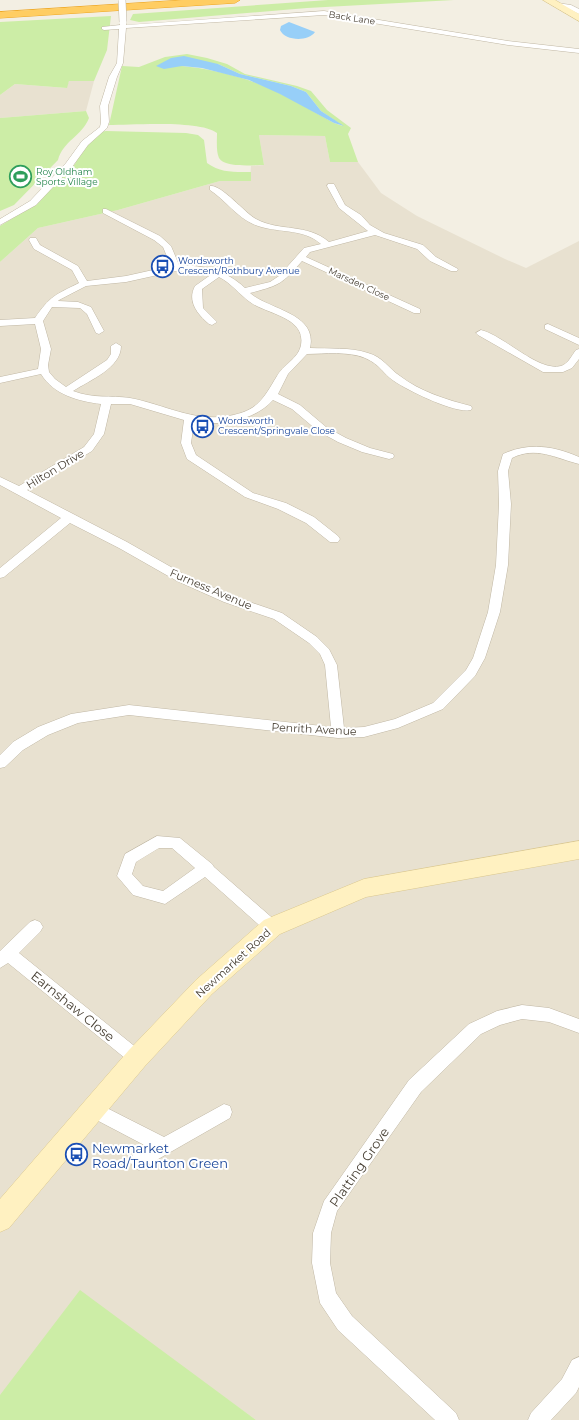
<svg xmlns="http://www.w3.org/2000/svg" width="579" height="1420" viewBox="0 0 579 1420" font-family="Montserrat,sans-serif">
<rect width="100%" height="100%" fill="#f3efe3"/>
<!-- residential -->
<path fill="#e8e1d0" d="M69,81H94L86,111L0,118V95L15,84L66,88Z
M259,135L325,136L330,162H358L381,193L417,216L505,259L526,268L579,241V1420H256L94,1303L0,1399V262L38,228L118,210L220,181H250L251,166L264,165Z"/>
<!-- green -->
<path fill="#cceda6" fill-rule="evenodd" d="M328,0H454L307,8L139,22L130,20L133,14Z
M111,16L107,50L94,81H69L67,88L15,84L0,95V22Z
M187,54L207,58L227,64L245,74L297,86L311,91L327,110L351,128L348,134L358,162H330L325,136L259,135L264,165C254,165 224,168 219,158C216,152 217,140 217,133C200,120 133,125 109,125L122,66L139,67L165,57ZM218,64L240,74L291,86L306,92L321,111L343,126L334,123C306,108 278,90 248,80C227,73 204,68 182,66Z
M86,111L89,118C82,136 63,141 58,160L14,205L0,211V118Z
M106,131L186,133L198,135L204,140L207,163C221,173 234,172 251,172V181H220L118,210L38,228L0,262V226L29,208L75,164L80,152L100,132Z
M80,1290L256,1420H0V1395Z"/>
<!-- water -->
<path fill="#97cff8" d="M289,22L315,32C308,42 285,41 280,30L281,26Z
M184,56L218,64L240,74L291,86L306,92L321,111L344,126L334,123L280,94L249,80L202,68L182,66L164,69L156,66L171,58Z"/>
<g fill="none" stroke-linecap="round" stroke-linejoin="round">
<defs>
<path id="street" d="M557,3L571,5L579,9V14L567,8L555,6V4Z
M324,11L508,41L579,49V53L508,45L324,15L126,28L123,63L117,77L108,106L109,122L107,128L88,145L72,167L36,205L0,225V219L30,201L66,163L82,141L100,127L101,122L100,106L109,77L117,63L119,29L104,30L102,29V27L120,25L121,21L123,20L126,22V25Z
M328,184H334L345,205L361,215L370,225L384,233L423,245L436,257L458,269L457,271H451L430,261L417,249L375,235L310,252L306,257L420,309V313H414L302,261C281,285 280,285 250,293C269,310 318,313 310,348C329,349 350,347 368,353C383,357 388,368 400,376C419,391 447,400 471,406L472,408L471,410C455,414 407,390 394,381C382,373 381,365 365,358C348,351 325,354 307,354L288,374L278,394L300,405L326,427L346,438L370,448L393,454L394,456L393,458L389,459L362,452L338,442L318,431L292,409L273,400C254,421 221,426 194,422L191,443L196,455L253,493L286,503L314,517L338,536L340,539L338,542H330L306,523L278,509L245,497L187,459L181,443L184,420L130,404H111L104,434L92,451L27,490L127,542L185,575L232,596L282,613L317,637L329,649L337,665L344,728L364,727L395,719L433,703L466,670L473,658L488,612L496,565L499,504L498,471L503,454C529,442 554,446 579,457V464C555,458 536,446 512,458L508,471L511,504L508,565L500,612L485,658L475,676L443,709L398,728L364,737L338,738L129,715L78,723L48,735L23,750L5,767L0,768V755L13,742L38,727L71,714L129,705L331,727L325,665L320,654L309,643L274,619L224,602L177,581L119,548L70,523L4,577L0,578V568L61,518L0,485V477L19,486L84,447L94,434L101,404C78,401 54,395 41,374L0,383V377L38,369L41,349L35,324L0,326V320L35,318C50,296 55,295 79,283L72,270L34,249L29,240L30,238H36L40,245L78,266L87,281L126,276L171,266L163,247L154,240L103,213V209H106L160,236L171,246L179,265C205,266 226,270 245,288L270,282L279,276L304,248L321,244C302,227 275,234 253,224C237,217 225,200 210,190V186C221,184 245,213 256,219C280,232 307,223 329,242L368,231L339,208L327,186ZM176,271L212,274L195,286C187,301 197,314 209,324L212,325L217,322L203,308L202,289L219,277C231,283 239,294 250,302C266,314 306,317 301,345C299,358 283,365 277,376C263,399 258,411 228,416C193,422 163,404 130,398C110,395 94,399 73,391C90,380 121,368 121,346L116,343L111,346V354L107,360L66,387L55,379L49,372L48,365L51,349L43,321L52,307L80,308L87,314L96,333L99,334L104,331L91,307L78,302L58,301L59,300L86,286L126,282Z
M548,324L579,338V345L545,329V325Z
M481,330C505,336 538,372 561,366C568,364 572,355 576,350L579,349V359L572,368L563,372H543L478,335L476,333Z
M157,836L180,838L212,864L214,867L277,922L280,927L277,932L272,934L267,932L205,877L165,904L133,895L117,876L125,854ZM159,848H172L195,868L163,891L143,886L132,874L136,862Z
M35,920L40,922L43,927L40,932L19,953L143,1053L145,1058L143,1063L137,1066L131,1063L8,963L0,968V951L30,922Z
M522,1005L549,1008L579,1019V1033L549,1022L522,1019L500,1025L481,1034L421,1092L337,1211L331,1233L330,1263L336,1293L352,1316L456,1413L459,1420H435L338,1330L320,1303L312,1263L313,1233L324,1201L409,1080L469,1024L497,1011Z
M93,1101L164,1137L224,1104L230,1106L232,1112L230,1118L139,1170L133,1167L130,1161L133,1155L148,1147L87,1115L85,1109L87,1103Z
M579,1357V1387L576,1393L551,1420H528L531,1413L562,1379L572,1360Z"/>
<path id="secondary" d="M543,0H555L579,14V21Z
M579,841V859L366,897L280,934L212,994L145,1066L9,1228L0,1232V1199L129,1050L196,980L264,920L364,879Z"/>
<path id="highway" d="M184,0H240L235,3L0,18V12Z"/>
</defs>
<!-- street casing -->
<use href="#street" stroke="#c0b7a4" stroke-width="1"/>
<!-- secondary casing -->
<use href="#secondary" stroke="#dbc88f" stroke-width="1"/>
<!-- highway casing -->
<use href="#highway" stroke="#eea622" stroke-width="1"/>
<!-- street -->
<use href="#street" fill="#fff" fill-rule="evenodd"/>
<!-- secondary -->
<use href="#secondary" fill="#fff1c1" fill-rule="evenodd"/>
<!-- highway -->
<use href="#highway" fill="#ffcd62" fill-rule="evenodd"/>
<defs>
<path id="street-bridge" d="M122,0L123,22"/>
</defs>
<!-- street-bridge casing -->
<use href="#street-bridge" stroke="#c0b7a4" stroke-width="8" stroke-linecap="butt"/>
<!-- street-bridge -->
<use href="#street-bridge" stroke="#fff" stroke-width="7"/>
</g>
<!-- icons -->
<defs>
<symbol id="stadium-ring" viewBox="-11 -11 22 22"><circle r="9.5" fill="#fff" stroke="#2e9e5b" stroke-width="1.5"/><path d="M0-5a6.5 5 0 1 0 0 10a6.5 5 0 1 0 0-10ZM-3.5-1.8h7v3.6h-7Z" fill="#2e9e5b"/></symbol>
<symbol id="bus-ring" viewBox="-11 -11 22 22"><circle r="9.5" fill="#fff" stroke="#1a4fb4" stroke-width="1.5"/><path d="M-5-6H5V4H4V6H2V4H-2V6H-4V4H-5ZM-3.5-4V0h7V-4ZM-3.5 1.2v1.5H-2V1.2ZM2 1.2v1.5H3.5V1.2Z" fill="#1a4fb4"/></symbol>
</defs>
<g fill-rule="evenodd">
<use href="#stadium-ring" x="8" y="164" width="25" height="25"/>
<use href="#bus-ring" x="150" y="254" width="25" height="25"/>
<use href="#bus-ring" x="190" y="414" width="25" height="25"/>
<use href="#bus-ring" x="64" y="1142" width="25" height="25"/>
</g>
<g text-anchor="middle" stroke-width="4" stroke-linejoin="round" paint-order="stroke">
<!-- far-street labels -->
<g font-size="9" fill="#463e32" stroke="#fff">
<text transform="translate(352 18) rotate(9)" y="3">Back Lane</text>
<text transform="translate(359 284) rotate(25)" y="3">Marsden Close</text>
</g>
<!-- far-leisure labels -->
<g font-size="9" fill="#27864d" stroke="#fff" text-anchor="start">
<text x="36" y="175">Roy Oldham<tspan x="36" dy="10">Sports Village</tspan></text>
</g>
<!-- far-transit labels -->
<g font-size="9" fill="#164399" stroke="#fff" text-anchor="start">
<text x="178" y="264">Wordsworth<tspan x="178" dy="10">Crescent/Rothbury Avenue</tspan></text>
<text x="218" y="424">Wordsworth<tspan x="218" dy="10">Crescent/Springvale Close</tspan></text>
</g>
<!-- street labels -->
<g font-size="11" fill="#463e32" stroke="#fff">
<text transform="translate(55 469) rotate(-31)" y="4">Hilton Drive</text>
<text transform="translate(211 589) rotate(23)" y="4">Furness Avenue</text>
<text transform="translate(314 729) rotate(3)" y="4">Penrith Avenue</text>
<text transform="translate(233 963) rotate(-42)" y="4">Newmarket Road</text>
</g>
<!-- near-street labels -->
<g font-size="13" fill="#463e32" stroke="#fff">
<text transform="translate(73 1006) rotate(39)" y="5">Earnshaw Close</text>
<text transform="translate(359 1167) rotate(-55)" y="5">Platting Grove</text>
</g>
<!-- near-transit labels -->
<g font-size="13" fill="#164399" stroke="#fff" text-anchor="start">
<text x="92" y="1153">Newmarket<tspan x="92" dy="15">Road/Taunton Green</tspan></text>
</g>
</g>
</svg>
